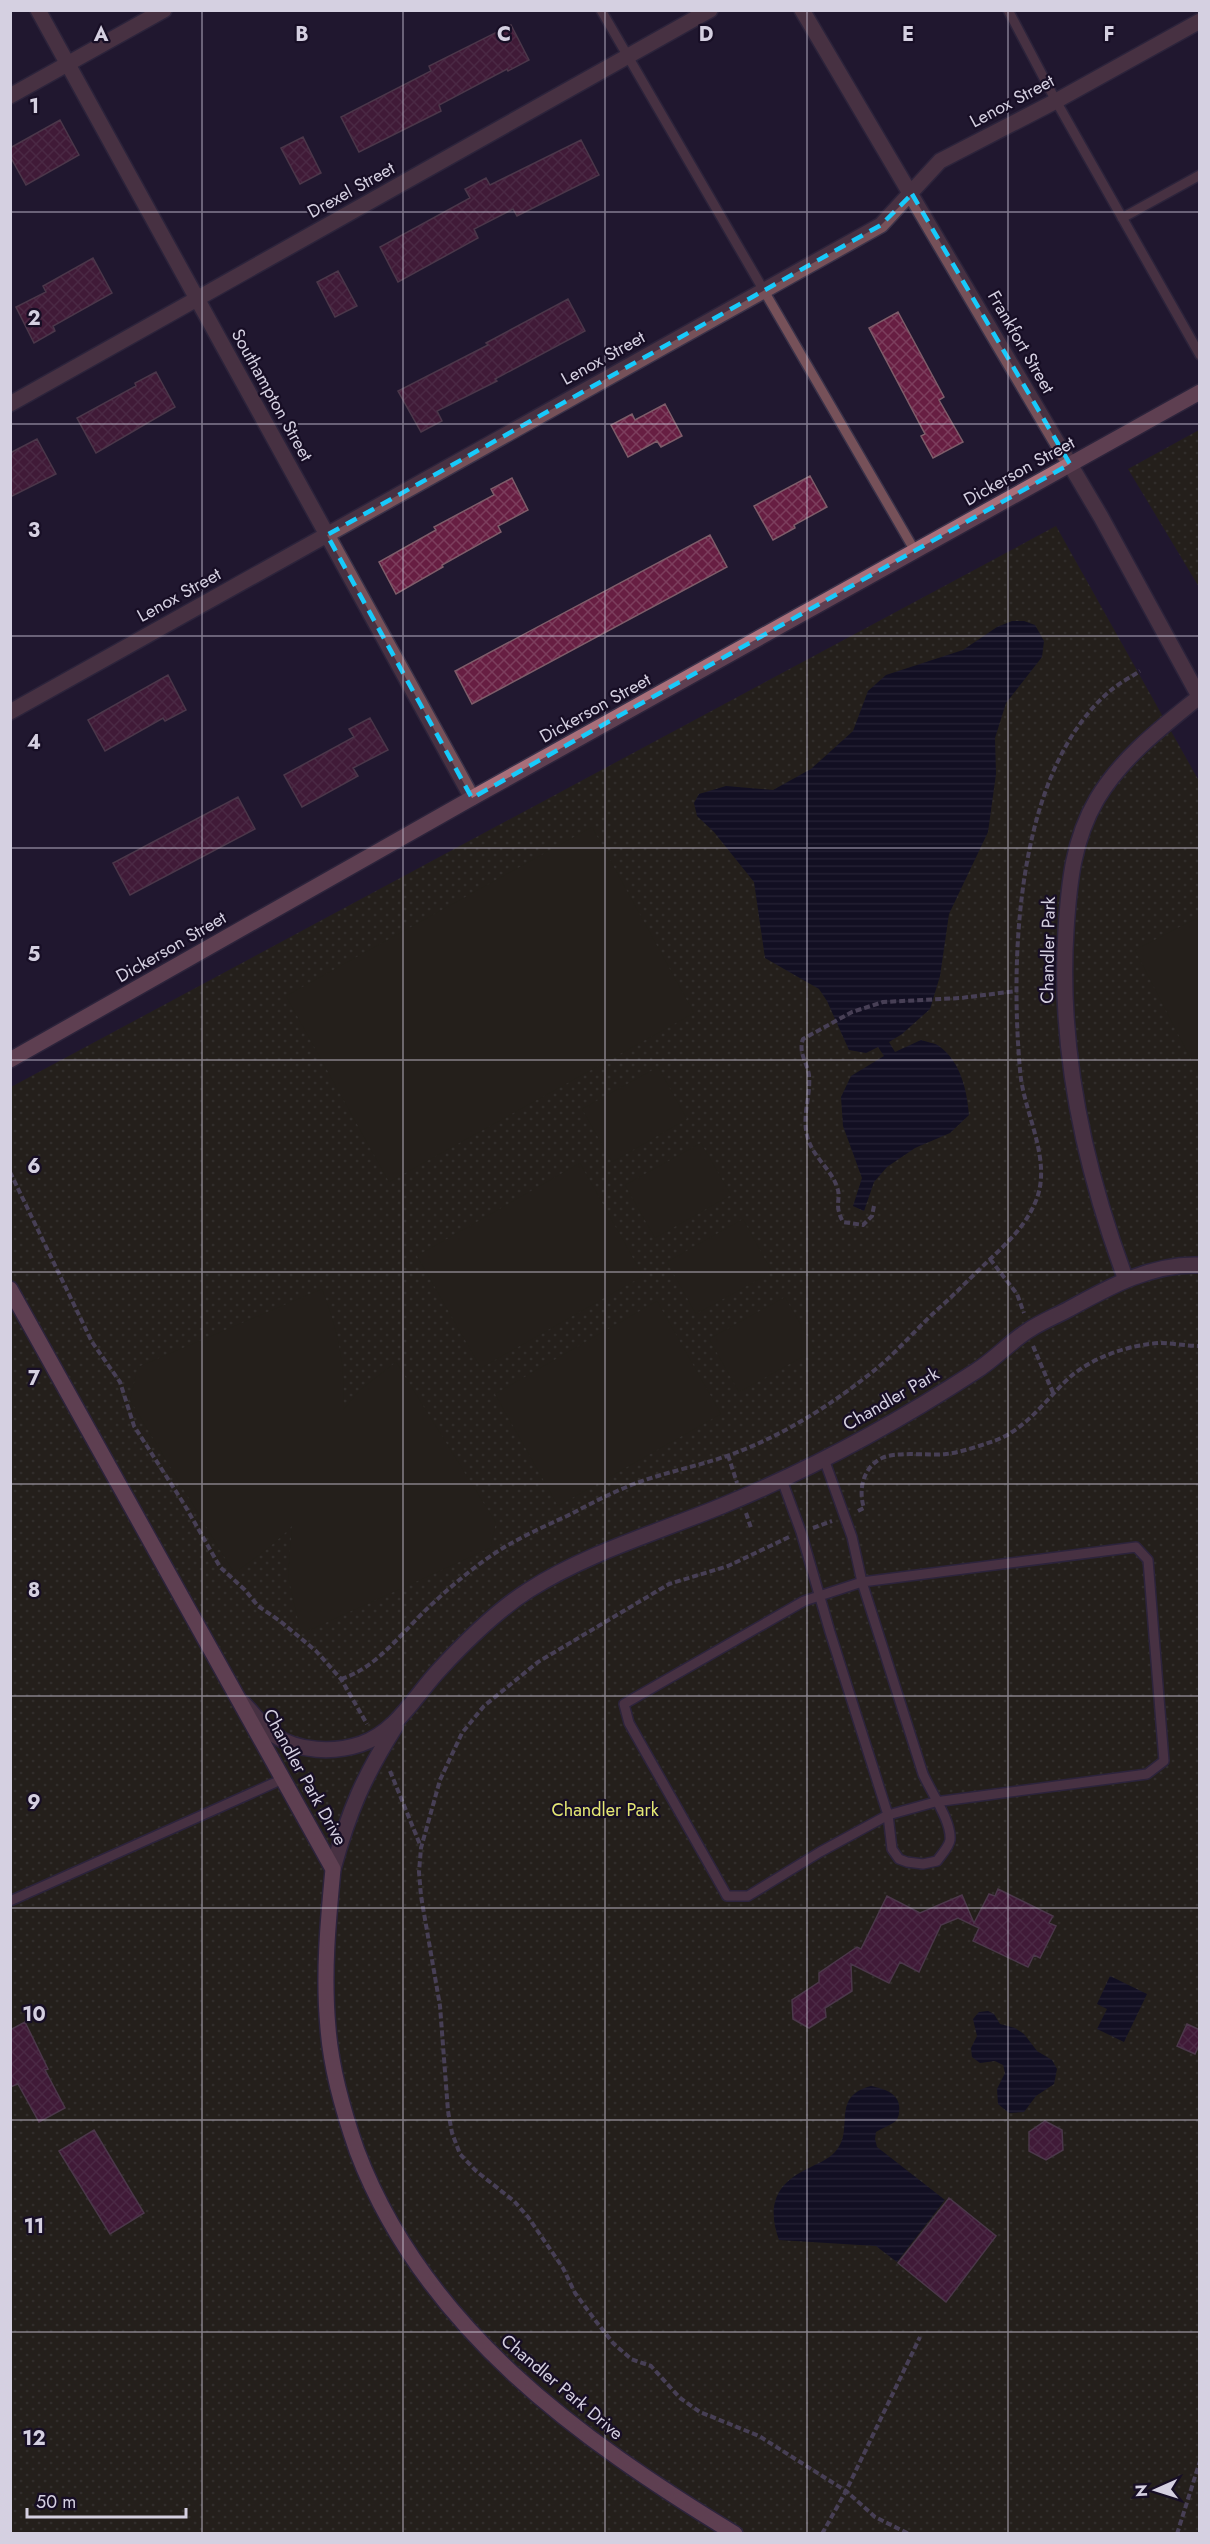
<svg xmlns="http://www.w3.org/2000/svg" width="1210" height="2544" viewBox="0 0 1210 2544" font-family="Jost,sans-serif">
<defs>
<pattern id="green-dots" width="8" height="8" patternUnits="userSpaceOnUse" patternTransform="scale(1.5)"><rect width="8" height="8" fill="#282903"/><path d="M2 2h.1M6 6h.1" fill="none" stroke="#464727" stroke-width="1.8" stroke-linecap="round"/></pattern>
<pattern id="water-rules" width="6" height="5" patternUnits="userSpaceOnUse" patternTransform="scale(1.5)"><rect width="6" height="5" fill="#000513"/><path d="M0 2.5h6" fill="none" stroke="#242835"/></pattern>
<pattern id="building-cross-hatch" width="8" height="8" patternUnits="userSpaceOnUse" patternTransform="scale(1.5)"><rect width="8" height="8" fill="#671e42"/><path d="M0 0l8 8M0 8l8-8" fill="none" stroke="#7c3e5d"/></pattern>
</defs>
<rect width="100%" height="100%" fill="#211830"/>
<!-- green -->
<path fill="url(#green-dots)" d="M1199,430V587L1128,469Z
M1056,526L1199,781V2533L11,2534V1087Z"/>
<!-- pitch -->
<path fill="#282903" d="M592,827L694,1013L389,1182L286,996Z
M1199,917V1075L1135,950Z
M658,1067L687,1119L612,1162L582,1109Z
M701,1143L731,1195L655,1238L625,1185Z
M580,1163L643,1276L481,1368L417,1256Z
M743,1219L772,1272L696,1314L667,1262Z
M322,1289C338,1331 346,1365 343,1410L360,1390L396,1362L496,1523L490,1548L301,1634L288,1576L292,1526C275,1544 255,1559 234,1573L130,1400L138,1367Z
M785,1297L815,1350L739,1392L709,1339Z
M657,1301L721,1414L558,1506L495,1394Z"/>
<!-- water -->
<path fill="url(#water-rules)" d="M1012,621H1024L1035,625L1044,641L1042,657L1006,703L995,738L996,774L988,832L949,914L940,976L930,1009L902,1034L889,1042L895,1052L921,1040C926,1042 935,1043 939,1046C961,1062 967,1091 969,1115L950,1133L915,1148L887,1167L874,1182L864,1211L853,1206L862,1178L843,1126L841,1097L851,1076L884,1056L878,1047L866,1053L849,1050L827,1001L819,989L765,958L754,882L714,832L697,816L694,803L699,794L726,786L773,790L811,769L853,731L868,691L886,675L963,650L997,627Z
M1110,1976L1147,1994L1124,2042L1097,2029L1107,2009L1097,2004Z
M988,2011L994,2014L1000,2024L1015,2028L1024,2034L1037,2051L1052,2060L1057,2069L1054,2084L1036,2096L1024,2112L1009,2113L998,2104L997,2089L1005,2073L1003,2065L995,2061L980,2063L972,2057L971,2048L977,2036L973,2019L979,2012Z
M871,2086C885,2089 902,2094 899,2112C899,2116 897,2121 893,2123C887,2127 882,2128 876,2132L875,2139L877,2147L945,2200L897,2262L876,2246L779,2240C767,2207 775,2184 807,2169C816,2164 828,2160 835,2152C856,2130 829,2097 871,2086Z"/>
<!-- building -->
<path fill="url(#building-cross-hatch)" stroke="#7e5d6a" stroke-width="1.5" d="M511,25L529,60L508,71L507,69L439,105L441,111L359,152L341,117L431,71L429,66Z
M60,120L79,155L26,185L10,156V148Z
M303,137L321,173L300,184L281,148Z
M581,140L599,175L517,216L513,209L474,229L478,238L398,282L380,247L470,198L465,189L486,178L490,185Z
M93,258L112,293L53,326L55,331L34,343L16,307L46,292L43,286Z
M338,271L357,306L335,317L317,282Z
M568,299L585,331L495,379L497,381L437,411L442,421L421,432L398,391L488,345L486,343Z
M898,312L944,397L939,400L963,442L933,458L921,436L925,434L869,328Z
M156,372L175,407L96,453L77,418L136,386L135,383Z
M665,404L682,436L661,447L657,441L628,457L611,425L632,414L635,420Z
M37,439L56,474L10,497V453Z
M810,476L827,507L794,525L795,528L773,540L754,506Z
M512,478L528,510L498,526L501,532L442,565L443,567L396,594L379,562L436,530L434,527L494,495L491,489Z
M710,535L727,567L472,704L455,671Z
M168,675L186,710L165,721L163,718L105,751L88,720Z
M370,718L388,750L353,768L358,776L302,807L284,775L354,737L349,729Z
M238,797L255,829L130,895L113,863Z
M998,1889L1053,1916L1049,1923L1056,1926L1040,1958L1034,1955L1028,1967L973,1941L979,1928L958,1918L941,1925L919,1972L900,1962L889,1983L851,1964L852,1991L825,2008L826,2017L809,2028L793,2019L792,2000L819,1982V1973L857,1947L861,1949L887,1896L920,1913L962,1895L974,1923L989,1894L995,1896Z
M25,2022L48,2069L45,2070L65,2108L39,2122L18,2084L10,2087V2030Z
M1187,2024L1200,2030V2043L1195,2054L1177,2046Z
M1045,2121L1062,2130L1063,2150L1046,2160L1029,2151V2132Z
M94,2130L144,2213L110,2234L59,2151Z
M949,2198L996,2236L946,2302L898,2263Z"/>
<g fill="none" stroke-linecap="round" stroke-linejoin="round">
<defs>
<path id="lane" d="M601,10L915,551
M1008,10L1056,101L1200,355
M1122,218L1200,175
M782,1480L801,1532L830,1632L888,1815L892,1849L899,1859L907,1862L923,1864L937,1861C941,1855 949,1847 950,1840C952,1822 931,1792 923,1774L862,1582L852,1537L824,1459
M1136,1547L1148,1560L1164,1761L1147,1774L935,1802L888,1815L820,1852L748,1896H727L629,1723L624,1704L804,1601L862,1582Z
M10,1901L283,1779"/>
<path id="street" d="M38,10L472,798
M802,10L1101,517L1200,698
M10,96L164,10
M10,404L710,10
M10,712L881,225L940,161L1056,101L1200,21
M1126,1280C1084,1167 1058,1050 1066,930C1069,883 1073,840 1097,799C1122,757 1162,727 1199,697
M243,1703C253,1713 263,1727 274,1735C298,1752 334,1753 361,1744C398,1731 415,1695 441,1668C467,1640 496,1611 529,1590C589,1552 659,1532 724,1505C812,1469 896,1423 976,1371C995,1359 1010,1342 1029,1330C1041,1322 1056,1316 1069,1309C1109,1287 1152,1263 1200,1265
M333,1869C349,1811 363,1778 395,1727"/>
<path id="secondary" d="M10,1060L472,798L1200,392
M10,1289L333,1869C328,1922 323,1974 328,2028C331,2069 343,2111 357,2151C424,2328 579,2439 735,2534"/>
</defs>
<!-- lane casing -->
<use href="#lane" stroke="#3a3249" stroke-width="12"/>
<!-- street casing -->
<use href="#street" stroke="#3a3249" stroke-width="18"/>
<!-- secondary casing -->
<use href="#secondary" stroke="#3a3249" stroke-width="18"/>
<!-- path -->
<path stroke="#776f84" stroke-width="4" stroke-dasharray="6 3" stroke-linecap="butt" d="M10,1172L92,1342L120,1382L134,1426L184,1504L220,1567L245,1590L258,1606L280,1621L316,1651L341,1679L367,1724
M874,1206L872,1216L863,1225L843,1222C833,1203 842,1200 837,1187C831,1169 814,1158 808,1139C801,1117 811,1097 809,1075C807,1062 798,1053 803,1039L852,1012L883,1002L961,998L1016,991
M990,1259L1017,1294L1024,1313
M1033,1346L1054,1395
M728,1455L737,1483
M858,1511L864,1508C858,1490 863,1467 882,1458C897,1451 929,1456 946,1454C962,1452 979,1446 994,1441C1027,1429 1046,1399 1070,1377C1093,1357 1129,1345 1159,1343C1172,1343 1186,1346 1200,1346
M746,1513L751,1528
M813,1528L832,1521
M789,1537L728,1566L669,1584L538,1662L484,1706L462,1733L440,1780L421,1848L419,1872L421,1896L440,2006L448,2111L452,2133L460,2154L476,2171L514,2201L528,2217L563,2268L575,2293L595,2320L613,2343L631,2359L651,2366L680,2398L700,2412L759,2436L846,2491L875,2517L909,2534
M341,1679C377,1668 403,1631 429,1607C451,1586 477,1564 503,1548C523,1536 545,1526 567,1516C592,1503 618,1489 645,1480C675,1470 706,1464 735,1453C786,1434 834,1403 876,1369C899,1350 917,1328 938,1309C953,1296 966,1282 980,1269C1000,1249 1023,1231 1035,1203C1054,1161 1023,1113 1020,1070C1010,956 1016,771 1110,691C1119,683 1131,677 1140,671
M390,1771L421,1847
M822,2534L846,2491L920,2337
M1177,2534L1200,2461"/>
<!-- lane -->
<use href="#lane" stroke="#765159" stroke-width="9"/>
<!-- street -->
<use href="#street" stroke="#765159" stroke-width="15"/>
<!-- secondary -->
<use href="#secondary" stroke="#a86f7a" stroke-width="15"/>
</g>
<!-- marked area -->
<path d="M0 0H1210V2544H0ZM912,194L1070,464L472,798L327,535L881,225Z" fill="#211830" fill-opacity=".55" fill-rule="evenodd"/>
<path fill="none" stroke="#17cafb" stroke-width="4.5" stroke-dasharray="12 8" stroke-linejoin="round" d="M912,194L1070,464L472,798L327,535L881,225Z"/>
<!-- grid -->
<path fill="none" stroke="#d5d0e1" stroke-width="1.5" stroke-opacity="0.55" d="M202,10V2534M403,10V2534M605,10V2534M807,10V2534M1008,10V2534M10,212H1200M10,424H1200M10,636H1200M10,848H1200M10,1060H1200M10,1272H1200M10,1484H1200M10,1696H1200M10,1908H1200M10,2120H1200M10,2332H1200"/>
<g text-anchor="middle" stroke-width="4.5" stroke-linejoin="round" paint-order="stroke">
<!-- street labels -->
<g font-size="18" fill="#d5d0e1" stroke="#170e25">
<text transform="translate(1012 101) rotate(-28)" y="6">Lenox Street</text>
<text transform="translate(351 190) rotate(-29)" y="6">Drexel Street</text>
<text transform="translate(1021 342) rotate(60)" y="6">Frankfort Street</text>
<text transform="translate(603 358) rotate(-29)" y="6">Lenox Street</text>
<text transform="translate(272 395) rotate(61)" y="6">Southampton Street</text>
<text transform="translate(1019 471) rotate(-29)" y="6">Dickerson Street</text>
<text transform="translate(179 595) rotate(-29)" y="6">Lenox Street</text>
<text transform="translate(595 708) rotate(-29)" y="6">Dickerson Street</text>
<text transform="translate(171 947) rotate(-30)" y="6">Dickerson Street</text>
<text transform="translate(1048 950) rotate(-89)" y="6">Chandler Park</text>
<text transform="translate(891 1399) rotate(-30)" y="6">Chandler Park</text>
<text transform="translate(305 1777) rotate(61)" y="6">Chandler Park Drive</text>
<text transform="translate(562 2387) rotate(40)" y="6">Chandler Park Drive</text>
</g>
<!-- park labels -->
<g font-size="18" fill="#e5e874" stroke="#170e25">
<text x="605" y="1816">Chandler Park</text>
</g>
</g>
<g font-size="20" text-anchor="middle" font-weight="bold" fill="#d5d0e1" stroke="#170e25" stroke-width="4.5" stroke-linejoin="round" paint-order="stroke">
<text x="101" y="41">A</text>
<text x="302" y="41">B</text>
<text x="504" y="41">C</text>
<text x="706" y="41">D</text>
<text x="908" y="41">E</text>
<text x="1109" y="41">F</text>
<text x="34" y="113">1</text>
<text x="34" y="325">2</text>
<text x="34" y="537">3</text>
<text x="34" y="749">4</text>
<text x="34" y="961">5</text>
<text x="34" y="1173">6</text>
<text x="34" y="1385">7</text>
<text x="34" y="1597">8</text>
<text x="34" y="1809">9</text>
<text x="34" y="2021">10</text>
<text x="34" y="2233">11</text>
<text x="34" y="2445">12</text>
</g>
<!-- border -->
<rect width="1210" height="2544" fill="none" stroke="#d5d0e1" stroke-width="24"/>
<!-- north arrow -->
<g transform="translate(1156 2490) rotate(267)" stroke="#170e25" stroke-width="4.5" paint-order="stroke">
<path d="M0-4.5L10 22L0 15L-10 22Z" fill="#d5d0e1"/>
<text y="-9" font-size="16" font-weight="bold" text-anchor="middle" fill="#d5d0e1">N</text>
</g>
<!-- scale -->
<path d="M27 2508v9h159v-9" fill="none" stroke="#d5d0e1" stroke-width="3"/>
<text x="36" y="2508" font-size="18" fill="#d5d0e1" stroke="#170e25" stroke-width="4.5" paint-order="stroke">50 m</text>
</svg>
